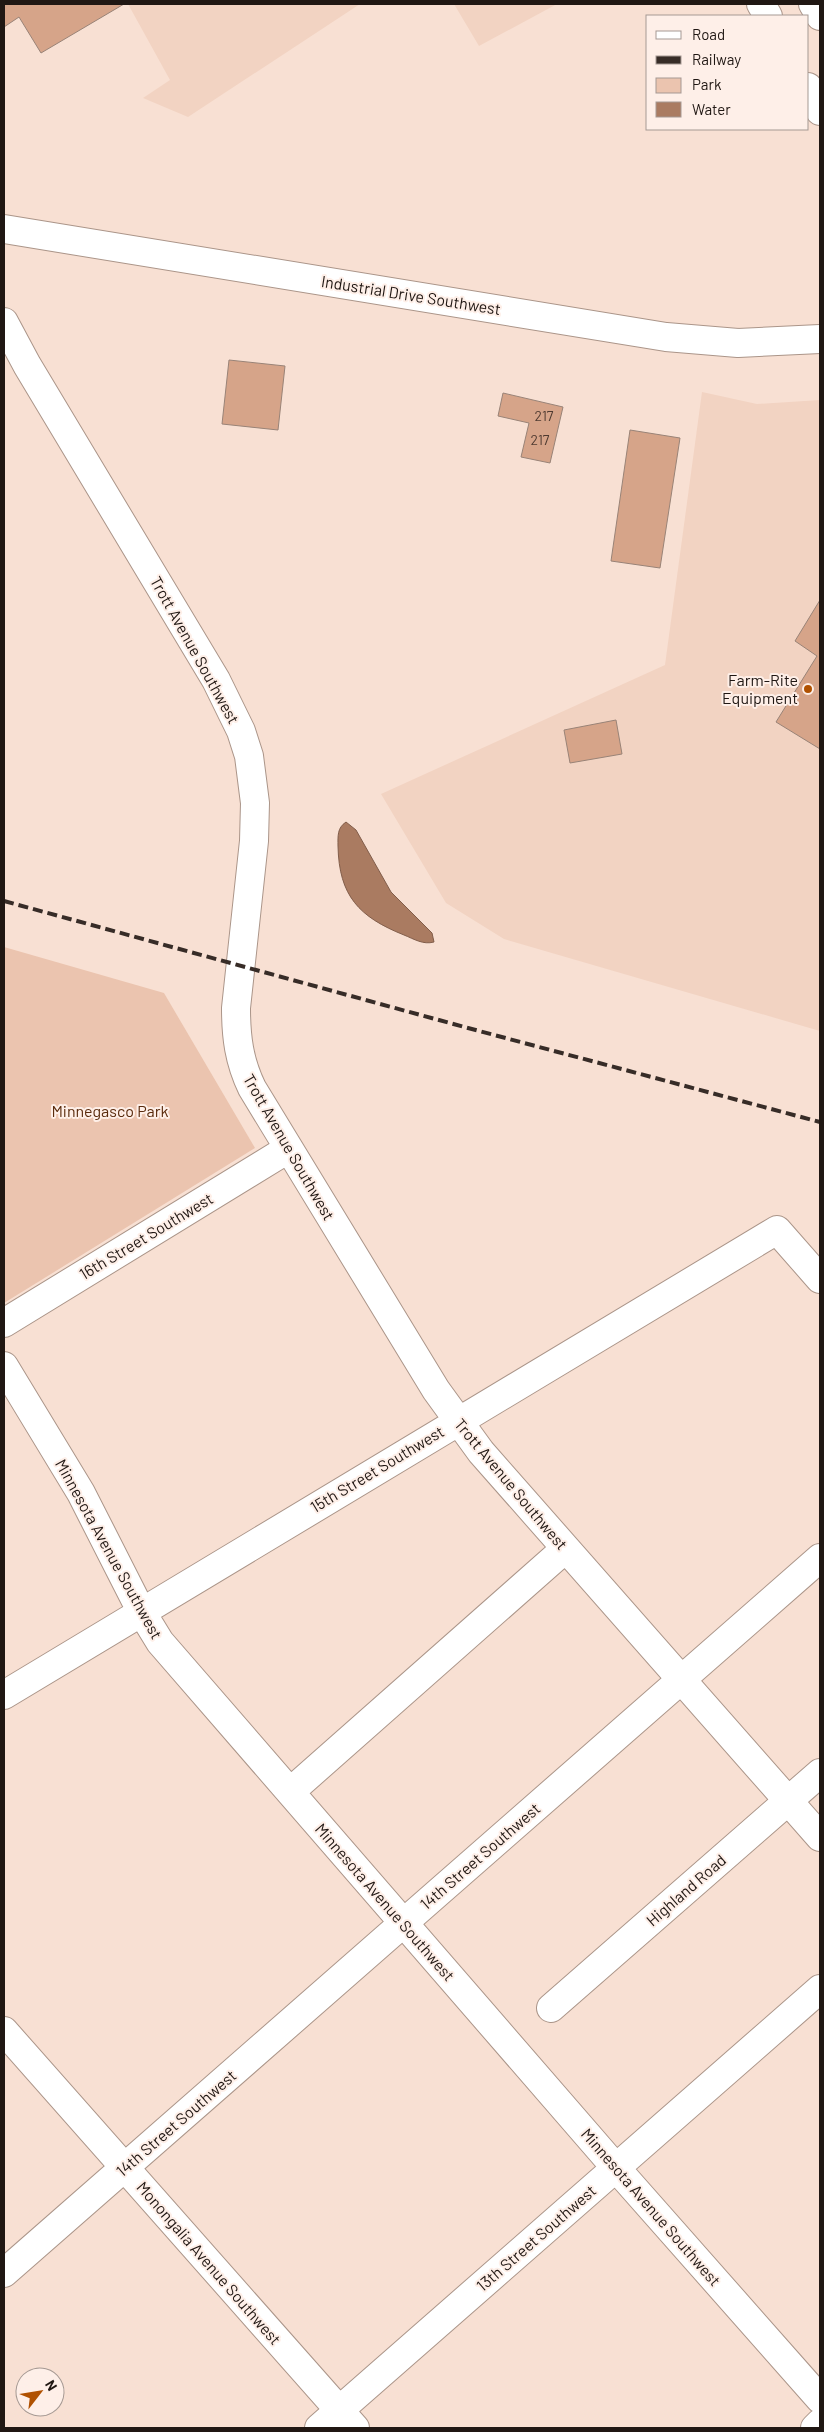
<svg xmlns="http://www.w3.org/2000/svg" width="824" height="2432" viewBox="0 0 824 2432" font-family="Barlow,sans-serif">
<rect width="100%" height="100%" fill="#f8e0d3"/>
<!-- built -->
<path fill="#f2d3c2" d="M128,4H360L188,117L143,98L170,80Z
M454,4H557L479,46Z
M702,392L757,404L820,400V1031L504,939L446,903L381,794L665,665Z"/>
<!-- green -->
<path fill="#ebc4af" d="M4,947L164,993L255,1148L4,1303Z"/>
<!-- water -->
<path fill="#aa7b61" stroke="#815d4a" d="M346,822L356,830L391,892L432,933L434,942C423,945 414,939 404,935C359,917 339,896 338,846C338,836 337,828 346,822Z"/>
<!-- building -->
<path fill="#d6a489" stroke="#998377" d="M4,4H124L41,53L19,17L4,27Z
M229,360L285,366L278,430L222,424Z
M503,393L563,407L550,463L521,457L529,423L498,416Z
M630,430L680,438L660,568L611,561Z
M820,600V749L776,722L817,656L795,641Z
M616,720L622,754L570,763L564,730Z"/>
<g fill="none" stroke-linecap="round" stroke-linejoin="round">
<defs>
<path id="minor" d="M4,322L27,365L216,680L241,731L249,756L255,803L254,841L236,1008C236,1037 239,1061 252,1088L436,1390L481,1452L820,1837
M4,1323L288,1149
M4,1366L81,1493L141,1611L160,1642L616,2168L820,2399
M4,1695L777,1230L820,1279
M290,1792L565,1549
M551,2008L820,1773
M4,2031L355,2428
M4,2273L820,1558
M319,2428L820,1989
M815,2428L820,2423"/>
<path id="major" d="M4,229L666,337L738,343L820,339"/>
<path id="highway" d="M761,4L768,16
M813,4L820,16
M808,87L820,111"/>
</defs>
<!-- minor casing -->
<use href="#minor" stroke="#ab9589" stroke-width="30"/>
<!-- major casing -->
<use href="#major" stroke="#ab9589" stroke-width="30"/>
<!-- highway casing -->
<use href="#highway" stroke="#ab9589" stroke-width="30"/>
<!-- minor -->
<use href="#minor" stroke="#fff" stroke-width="28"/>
<!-- major -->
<use href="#major" stroke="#fff" stroke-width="28"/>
<!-- highway -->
<use href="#highway" stroke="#fff" stroke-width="28"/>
<!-- rail -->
<path stroke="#372c27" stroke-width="4" stroke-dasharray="10 5" stroke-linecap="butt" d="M4,901L468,1028L820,1122"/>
</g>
<!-- markers -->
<circle fill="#b05101" stroke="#feefe8" stroke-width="2" cx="808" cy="689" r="5"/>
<g text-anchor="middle" stroke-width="4" stroke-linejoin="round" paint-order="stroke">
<!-- number labels -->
<g font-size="14" fill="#4e3a30">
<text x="544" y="421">217</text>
<text x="540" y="445">217</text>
</g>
<!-- street labels -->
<g font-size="16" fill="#201713" stroke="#feefe8">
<text transform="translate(411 295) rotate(9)" y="6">Industrial Drive Southwest</text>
<text transform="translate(195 650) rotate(61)" y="6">Trott Avenue Southwest</text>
<text transform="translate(289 1147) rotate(60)" y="6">Trott Avenue Southwest</text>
<text transform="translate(146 1236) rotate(-31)" y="6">16th Street Southwest</text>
<text transform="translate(377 1469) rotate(-31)" y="6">15th Street Southwest</text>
<text transform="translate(511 1484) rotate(50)" y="6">Trott Avenue Southwest</text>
<text transform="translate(109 1549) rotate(61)" y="6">Minnesota Avenue Southwest</text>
<text transform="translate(480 1856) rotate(-41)" y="6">14th Street Southwest</text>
<text transform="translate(686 1890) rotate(-41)" y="6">Highland Road</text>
<text transform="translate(385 1902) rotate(49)" y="6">Minnesota Avenue Southwest</text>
<text transform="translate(176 2123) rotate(-41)" y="6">14th Street Southwest</text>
<text transform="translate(651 2207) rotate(49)" y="6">Minnesota Avenue Southwest</text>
<text transform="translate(536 2238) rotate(-41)" y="6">13th Street Southwest</text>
<text transform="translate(209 2263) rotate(49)" y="6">Monongalia Avenue Southwest</text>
</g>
<!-- poi labels -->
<g font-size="16" fill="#201713" stroke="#feefe8" text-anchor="end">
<text x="798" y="686">Farm-Rite<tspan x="798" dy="18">Equipment</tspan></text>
</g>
<!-- park labels -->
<g font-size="16" fill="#5a2b0d" stroke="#feefe8">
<text x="110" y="1117">Minnegasco Park</text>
</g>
</g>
<!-- border -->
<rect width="824" height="2432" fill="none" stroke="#201713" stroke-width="10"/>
<!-- legend -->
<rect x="646" y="15" width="162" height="115" fill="#feefe8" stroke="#a59993"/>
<rect x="656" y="31" width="25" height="8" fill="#ffffff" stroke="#a59993"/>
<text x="692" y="40" font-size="15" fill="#201713">Road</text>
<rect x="656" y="56" width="25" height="8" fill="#372c27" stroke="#a59993"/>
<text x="692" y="65" font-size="15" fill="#201713">Railway</text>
<rect x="656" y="78" width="25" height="15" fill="#ebc4af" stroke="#a59993"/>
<text x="692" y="90" font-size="15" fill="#201713">Park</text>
<rect x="656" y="102" width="25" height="15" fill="#aa7b61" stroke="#a59993"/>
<text x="692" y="115" font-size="15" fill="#201713">Water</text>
<!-- north arrow -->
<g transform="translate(40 2392) rotate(59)"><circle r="24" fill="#feefe8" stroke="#a59993"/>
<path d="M0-4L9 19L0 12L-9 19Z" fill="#b05101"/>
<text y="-8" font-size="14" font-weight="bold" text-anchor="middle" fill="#201713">N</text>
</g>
</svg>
